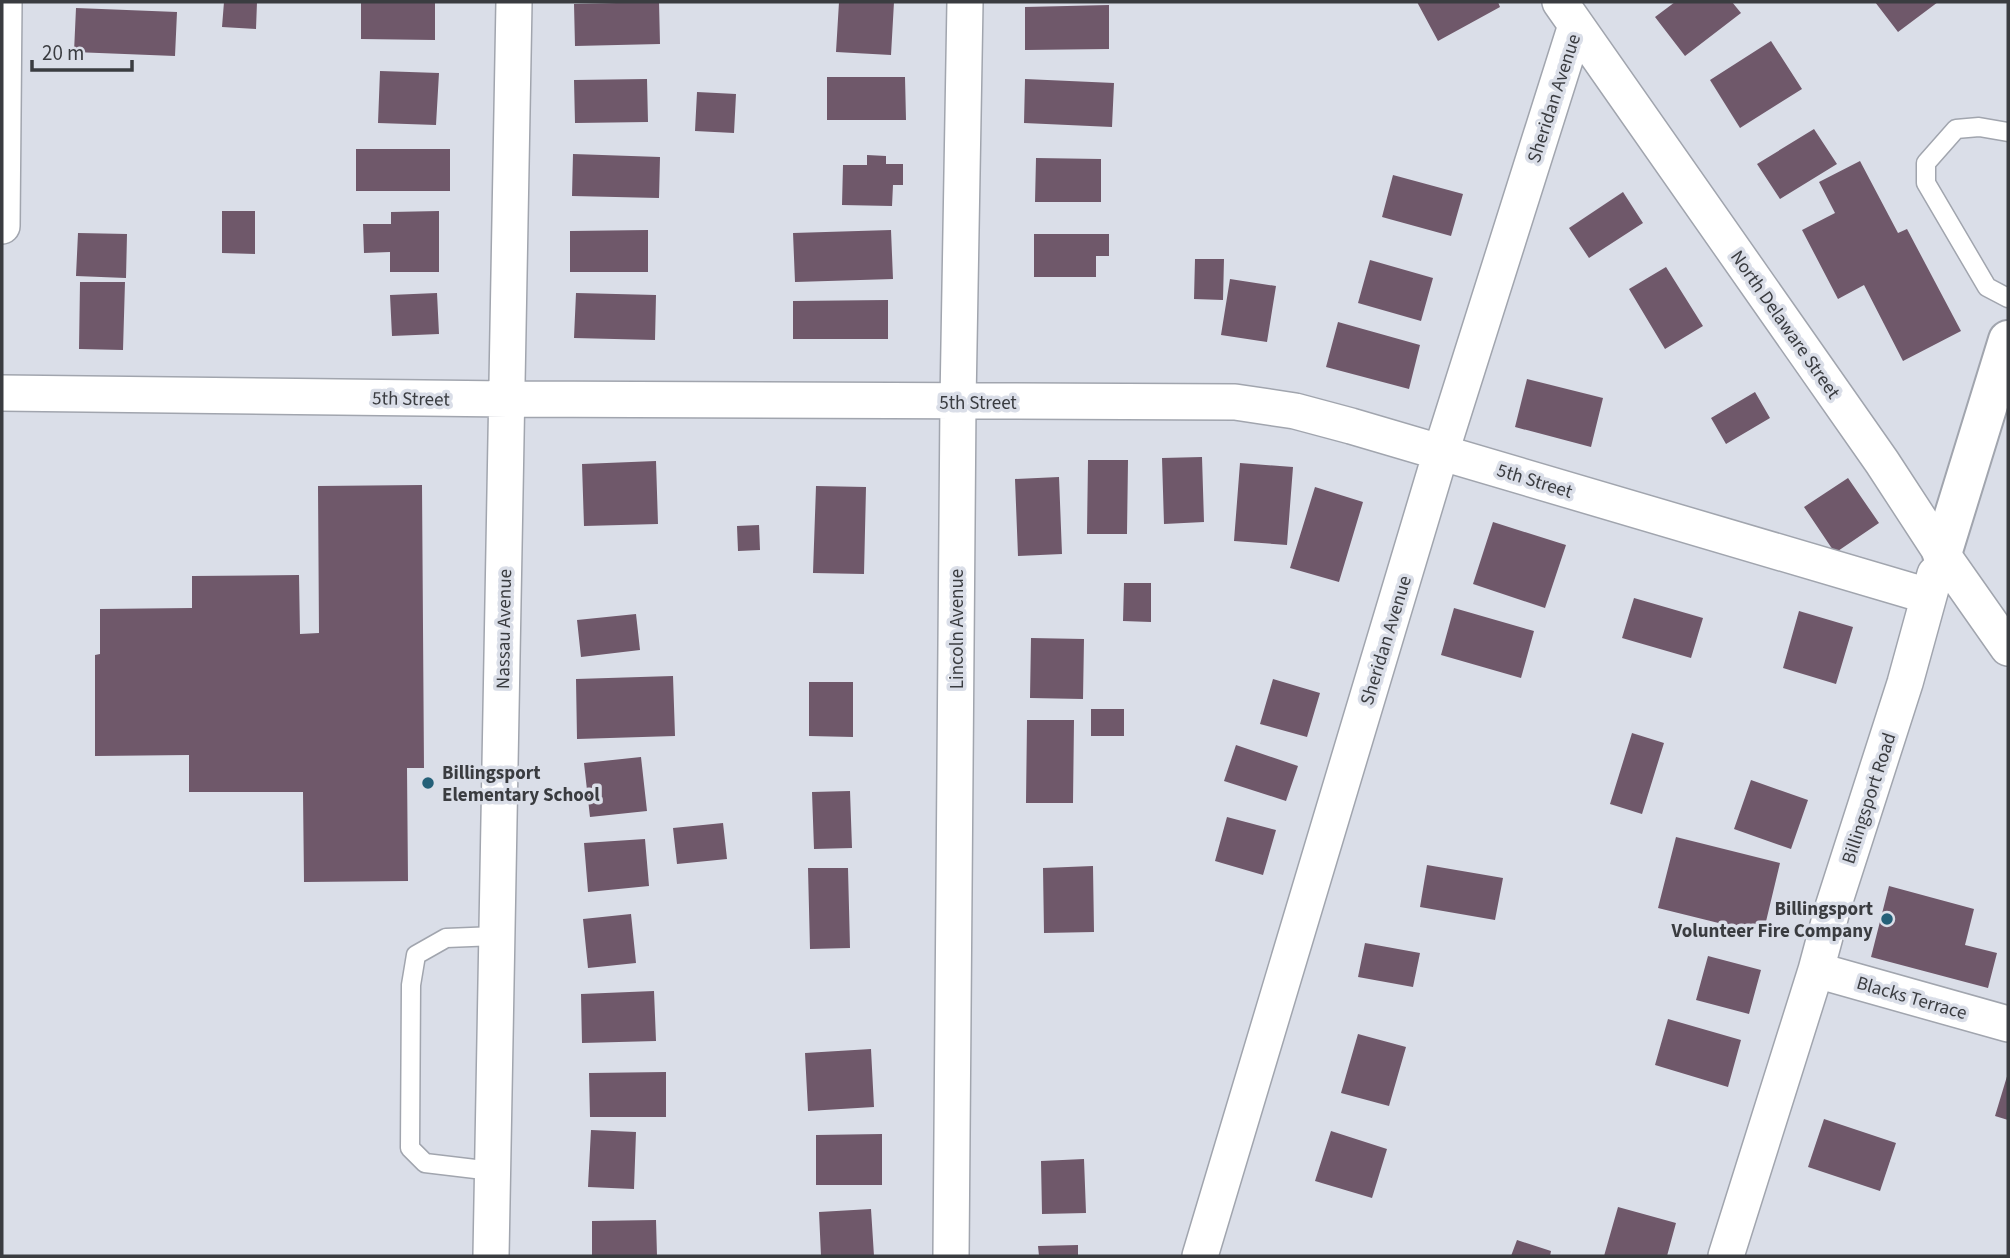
<svg xmlns="http://www.w3.org/2000/svg" width="2010" height="1258" viewBox="0 0 2010 1258" font-family="'Source Sans 3',sans-serif">
<rect width="100%" height="100%" fill="#dadee8"/>
<!-- building -->
<path fill="#6f586a" d="M224,2H257L256,29L222,27Z
M361,2H435V40L361,39Z
M659,2L660,44L575,46L574,4Z
M839,2H894L891,55L836,52Z
M1417,2H1498L1500,7L1438,41Z
M1675,2H1732L1741,13L1685,56L1655,17Z
M1875,2H1938L1898,32Z
M1109,5V49L1025,50V7Z
M76,8L177,12L175,56L74,52Z
M1771,41L1802,89L1740,128L1710,80Z
M380,71L439,73L436,125L378,123Z
M827,77H905L906,120H827Z
M647,79L648,122L575,123L574,80Z
M1025,79L1114,83L1112,127L1024,123Z
M697,92L736,94L734,133L695,131Z
M1814,129L1837,164L1780,199L1757,164Z
M356,149H450V191H356Z
M573,154L660,157L659,198L572,196Z
M867,155L886,156V164H903V185H893L892,206L842,205L843,165H867Z
M1036,158L1101,159V202H1035Z
M1860,161L1898,233L1907,229L1961,331L1903,361L1864,285L1838,299L1802,230L1835,213L1819,182Z
M1393,175L1463,194L1451,236L1382,217Z
M1623,192L1643,223L1589,258L1569,228Z
M222,211H255V254L222,253Z
M439,211V272H390V252L364,253L363,224H391V212Z
M648,230V272H570V231Z
M891,230L893,279L795,282L793,233Z
M78,233L127,234L126,278L76,276Z
M1034,234H1109V256H1096V277H1034Z
M1195,259H1224L1223,300L1194,299Z
M1370,260L1433,278L1421,321L1358,303Z
M1666,267L1703,326L1665,349L1629,289Z
M1230,279L1276,286L1267,342L1221,335Z
M80,282H125L123,350L79,349Z
M437,293L439,334L392,336L390,295Z
M576,293L656,295L655,340L574,338Z
M888,300V339H793V301Z
M1338,322L1420,345L1409,389L1326,367Z
M1527,379L1603,398L1591,447L1515,427Z
M1755,392L1770,418L1726,444L1711,418Z
M1202,457L1204,522L1164,524L1162,458Z
M1088,460H1128L1127,534H1087Z
M656,461L658,524L584,526L582,464Z
M1240,463L1293,467L1287,545L1234,541Z
M1059,477L1062,554L1018,556L1015,479Z
M1848,478L1879,523L1835,553L1804,507Z
M422,485L424,768H407L408,881L304,882L303,792H189V755L95,756V655L100,654V609L192,608V576L299,575L300,634L319,633L318,486Z
M816,486L866,487L864,574L813,573Z
M1315,487L1363,502L1339,582L1290,568Z
M1493,522L1566,545L1545,608L1473,584Z
M759,525L760,550L738,551L737,526Z
M1124,583H1151V622L1123,621Z
M1634,598L1703,618L1691,658L1622,638Z
M1454,608L1534,631L1521,678L1441,655Z
M1799,611L1853,627L1836,684L1783,668Z
M636,614L640,650L581,657L577,620Z
M1031,638L1084,639L1083,699L1030,698Z
M673,676L675,736L577,739L576,679Z
M1273,679L1320,693L1307,737L1260,724Z
M809,682H853V737L809,736Z
M1091,709H1124V736H1091Z
M1027,720H1074L1073,803H1026Z
M1632,733L1664,743L1642,814L1610,804Z
M1236,745L1298,766L1286,801L1224,781Z
M641,757L647,811L590,817L584,763Z
M1751,780L1808,800L1791,849L1734,829Z
M850,791L852,848L814,849L812,792Z
M1227,817L1276,830L1263,875L1215,861Z
M723,823L727,859L677,864L673,828Z
M1676,837L1780,863L1763,934L1658,908Z
M645,839L649,886L588,892L584,843Z
M1427,865L1503,878L1495,920L1420,907Z
M1093,866L1094,932L1044,933L1043,868Z
M808,868H848L850,948L810,949Z
M1889,886L1974,909L1965,945L1997,953L1988,988L1871,957Z
M631,914L636,963L588,968L583,919Z
M1365,943L1420,953L1413,987L1358,977Z
M1708,956L1761,970L1749,1014L1696,1000Z
M654,991L656,1041L582,1043L581,994Z
M1668,1019L1741,1040L1728,1087L1655,1065Z
M1358,1034L1406,1047L1389,1106L1341,1093Z
M871,1049L874,1107L808,1111L805,1053Z
M666,1072V1117H590L589,1073Z
M2008,1073V1120L1995,1116Z
M1824,1119L1896,1143L1880,1191L1808,1167Z
M591,1130L636,1132L634,1189L588,1187Z
M1331,1131L1387,1149L1372,1198L1315,1181Z
M882,1134V1185H816V1135Z
M1084,1159L1086,1213L1042,1214L1041,1161Z
M1618,1207L1676,1223L1667,1256H1604Z
M871,1209L874,1256H821L819,1212Z
M656,1220L657,1256H592V1221Z
M1517,1240L1551,1251L1550,1256H1511Z
M1078,1245V1256H1039L1038,1246Z"/>
<g fill="none" stroke-linecap="round" stroke-linejoin="round">
<defs>
<path id="service" d="M2008,132L1979,127L1956,129L1926,163V183L1987,287L2008,298
M492,1171L425,1163L410,1148L411,985L416,955L446,938L496,936"/>
<path id="minor" d="M1560,2L1882,462L1942,554L2008,648
M2,226L4,2
M2,393L508,399L1235,402L1295,411L1351,426L1928,596
M1816,970L2008,1024
M491,1256L514,2
M951,1256L958,402L965,2
M1200,1256L1441,452L1576,25
M1726,1256L1816,970L1833,907L1905,683L1935,574"/>
<path id="tertiary" d="M1942,554L2008,340"/>
</defs>
<!-- service casing -->
<use href="#service" stroke="#a1a5ae" stroke-width="21"/>
<!-- minor casing -->
<use href="#minor" stroke="#a1a5ae" stroke-width="38"/>
<!-- tertiary casing -->
<use href="#tertiary" stroke="#a1a5ae" stroke-width="42"/>
<!-- service -->
<use href="#service" stroke="#fff" stroke-width="18"/>
<!-- minor -->
<use href="#minor" stroke="#fff" stroke-width="35"/>
<!-- tertiary -->
<use href="#tertiary" stroke="#fff" stroke-width="38"/>
</g>
<!-- markers -->
<g fill="#246078" stroke="#dadee8" stroke-width="2.5">
<circle cx="428" cy="783" r="7"/>
<circle cx="1887" cy="919" r="7"/>
</g>
<g text-anchor="middle" stroke-width="7" stroke-linejoin="round" paint-order="stroke">
<!-- street labels -->
<g font-size="19" fill="#3a3c40" stroke="#dadee8">
<text transform="translate(1553 98) rotate(-72)" y="7">Sheridan Avenue</text>
<text transform="translate(1786 324) rotate(55)" y="7">North Delaware Street</text>
<text transform="translate(411 398) rotate(1)" y="7">5th Street</text>
<text x="978" y="409">5th Street</text>
<text transform="translate(1535 480) rotate(17)" y="7">5th Street</text>
<text transform="translate(503 629) rotate(-89)" y="7">Nassau Avenue</text>
<text transform="translate(956 629) rotate(-90)" y="7">Lincoln Avenue</text>
<text transform="translate(1385 640) rotate(-73)" y="7">Sheridan Avenue</text>
<text transform="translate(1868 798) rotate(-72)" y="7">Billingsport Road</text>
<text transform="translate(1912 997) rotate(16)" y="7">Blacks Terrace</text>
</g>
<!-- poi labels -->
<g font-size="19" font-weight="bold" fill="#3a3c40" stroke="#dadee8" text-anchor="start">
<text x="442" y="779">Billingsport<tspan x="442" dy="22">Elementary School</tspan></text>
<text x="1873" y="915" text-anchor="end">Billingsport<tspan x="1873" dy="22">Volunteer Fire Company</tspan></text>
</g>
</g>
<!-- border -->
<rect width="2010" height="1258" fill="none" stroke="#3a3c40" stroke-width="7"/>
<!-- scale -->
<path d="M32 60v10h100v-10" fill="none" stroke="#3a3c40" stroke-width="3.5"/>
<text x="42" y="60" font-size="21" fill="#3a3c40" stroke="#dadee8" stroke-width="5" paint-order="stroke">20 m</text>
</svg>
